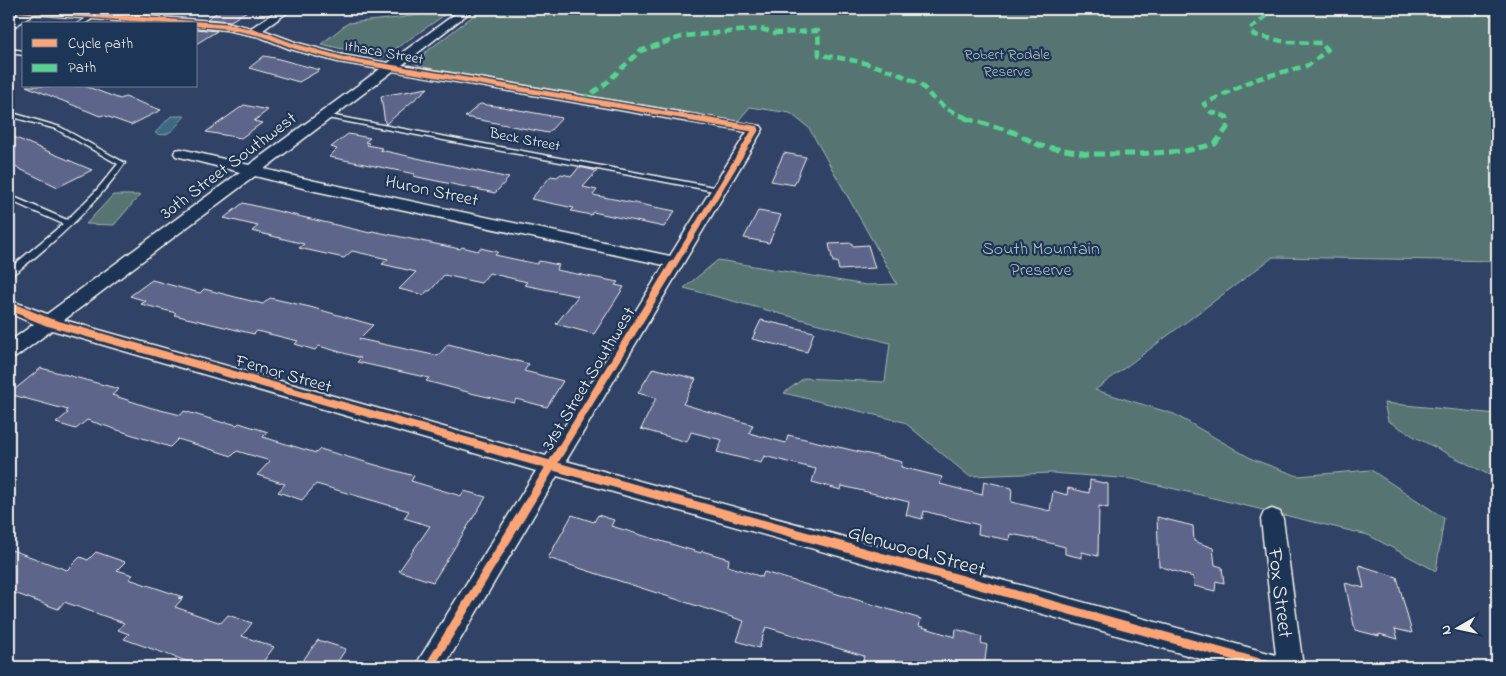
<svg xmlns="http://www.w3.org/2000/svg" width="1506" height="676" viewBox="0 0 1506 676" font-family="'Indie Flower',sans-serif">
<rect width="100%" height="100%" fill="#304367"/>
<filter id="ink" filterUnits="userSpaceOnUse"><feTurbulence type="fractalNoise" baseFrequency=".02" numOctaves="2"/><feDisplacementMap in="SourceGraphic" scale="10" xChannelSelector="R" yChannelSelector="G"/><feConvolveMatrix kernelMatrix="1 2 1 2 8 2 1 2 1" color-interpolation-filters="sRGB"/></filter>
<g filter="url(#ink)">
<!-- green -->
<path fill="#577472" stroke="#a6b2ad" d="M482,9H1497V261L1273,257L1095,390L1174,414L1252,459L1298,476L1371,470L1444,518L1436,571L1368,535L1133,479L1052,473L969,476L904,422L784,393L804,378L885,382L890,343L684,288L718,260L866,285L897,284L809,128L790,113L750,107L738,121L421,67L413,62Z
M435,12L446,14L382,58L321,44L348,23L398,18Z
M113,195H140L114,225L86,224Z
M1384,403L1497,414V479L1415,437L1388,421Z"/>
<!-- water -->
<path fill="#3e6a83" stroke="#87a0ab" d="M171,116H185C177,125 168,140 155,133Z"/>
<!-- building -->
<path fill="#5d658b" stroke="#f4f1e8" d="M222,9H250L231,21L207,19Z
M196,29L217,31L196,44Z
M264,56L275,58L320,70L299,82L249,68Z
M26,86H85L120,99L125,97L161,110L131,125L103,115L100,116Z
M428,88L386,124L385,123L381,96Z
M480,104L503,107L562,118L548,133L465,117Z
M244,105L268,110L254,121L262,123L241,138L206,132Z
M348,134L370,138L365,142L369,143L367,145L382,148L380,150L509,178L495,193L413,176L415,174L329,157L337,149L331,147Z
M9,135L92,170L58,187L9,164Z
M784,153L806,157L794,185L771,181Z
M579,167L597,171L583,187L597,190L593,195L675,211L664,227L593,212L591,215L571,211L574,208L531,199L551,176L557,177L561,174L572,176Z
M243,203L370,233L372,231L460,249L462,247L478,251L480,248L498,252L495,255L537,264L539,261L559,265L556,270L618,282L615,285L624,287L594,334L556,324L578,296L524,285L527,282L489,273L481,283L444,275L430,291H427L424,295L399,289L416,272L382,264L388,259L352,251L344,258L299,248L304,244L252,231L258,226L224,218Z
M758,211L781,215L769,243L744,238Z
M852,243V246L868,245L875,268L839,270L837,262H833L829,244Z
M152,280L200,293L204,289L263,304L270,298L310,307L373,325L359,339L438,356L448,344L529,364L524,371L563,381L547,407L516,399L514,403L475,394L426,381L429,378L357,362L361,358L319,346L315,350L295,344L298,341L257,331L254,334L174,315L176,313L141,304L146,301L130,296Z
M761,320L814,332L807,352L752,339Z
M41,368L119,389L112,395L152,408L181,415L184,411L224,423L226,422L237,425L239,423L268,432L263,437L316,453L320,449L414,476L411,481L461,496L464,491L486,497L433,582L399,571L430,526L404,518L409,511L316,484L302,500L278,492L285,484L257,475L270,461L237,451L232,456L178,439L170,447L87,420L76,429L56,423L68,413L66,412L68,410L9,394Z
M653,368L696,379L683,404L753,425L749,433L786,443L788,435L902,462L901,467L942,477L940,484L982,495L984,481L1012,488L1011,502L1050,511L1053,491L1067,495L1068,488L1089,493L1090,480L1108,484V508L1099,506L1098,556L1082,552V558L1065,554V547L1027,537L1010,534L1009,540L978,534L979,525L924,511L922,519L906,515L909,502L842,486L841,490L812,482L816,469L764,456L761,463L717,452L722,440L691,432L687,442L641,429L656,398L638,393Z
M572,515L594,522L598,515L614,520L611,526L701,553L702,551L729,559L728,566L762,577L764,572L921,619L919,626L955,637L956,629L982,637L981,643L987,645L984,667H862L864,656L766,627L759,648L737,641L744,621L548,558Z
M1157,517L1193,526L1194,541L1213,548L1215,565L1222,567L1224,583L1216,581L1215,591L1194,586L1193,577L1159,566Z
M9,549L67,570L80,557L88,560L96,552L125,562L117,570L133,575L129,579L183,597L178,598L182,599L175,607L221,623L228,615L252,623L242,636L274,647L259,667H203L124,639L129,634L118,630L124,623L64,602L58,609L9,591Z
M1359,565L1397,577L1412,633L1395,629L1398,639L1379,634V636L1355,630L1345,583L1364,588Z
M318,640L346,649L334,667H298Z"/>
<g fill="none" stroke-linecap="round" stroke-linejoin="round">
<defs>
<path id="lane" d="M93,14L98,15L84,24H77Z
M9,49L24,51V55L9,53Z
M9,112L60,127L125,163C100,199 68,230 34,258C26,264 18,272 9,276V269L63,224L9,200V195L67,220L95,192L118,164L56,129L9,116Z
M324,114L719,188L723,190L719,192L322,117V115Z"/>
<path id="street" d="M9,9H49L226,22L251,28L280,9H292L263,30L298,43L343,55L388,63L462,9H474L402,65L761,126L763,129L566,461L1276,655L1261,519L1264,512L1272,509L1280,512L1283,519L1303,667H1229L557,476L444,667H416L420,658L536,471L52,330L16,357L9,359V342L34,324L9,313V300L47,314L240,172L176,156L174,153L176,150L181,149L249,165L380,69L338,62L290,49L260,37L226,30L196,27V24H153L34,14L9,30V21L20,13L9,12ZM393,71L747,132L670,256L315,181L264,169ZM255,176L315,191L664,265L546,456L64,320Z"/>
</defs>
<!-- lane casing -->
<use href="#lane" stroke="#f4f1e8" stroke-width="3"/>
<!-- street casing -->
<use href="#street" stroke="#f4f1e8" stroke-width="3"/>
<!-- lane -->
<use href="#lane" fill="#1d3557" fill-rule="evenodd"/>
<!-- street -->
<use href="#street" fill="#1d3557" fill-rule="evenodd"/>
<!-- quiet-far1 -->
<path stroke="#53d58f" stroke-width="4.5" stroke-dasharray="8 4.5" stroke-linecap="butt" d="M1462,9L1463,11L1475,14L1489,9
M582,100L605,84L640,51L684,36L761,29L775,33L818,31L819,55C852,59 890,67 919,84C925,87 928,94 933,98C943,107 957,115 970,119
M1227,119V117L1211,112L1204,104L1253,80L1309,65L1327,50L1321,43L1286,42L1254,35L1250,29L1275,9"/>
<!-- quiet -->
<path stroke="#53d58f" stroke-width="5" stroke-dasharray="10 5" stroke-linecap="butt" d="M965,118L1013,132L1041,146L1088,154H1137L1185,151L1215,144L1227,128V118"/>
<defs>
<path id="cycleway-far3" d="M9,9L226,26L263,34L294,46L342,59L698,119"/>
<path id="cycleway-far2" d="M673,266L756,129L690,118"/>
<path id="cycleway-far1" d="M9,306L48,322L494,449
M561,449L673,265"/>
<path id="cycleway" d="M489,448L1274,667
M429,667L562,448"/>
</defs>
<!-- cycleway-far3 casing -->
<use href="#cycleway-far3" stroke="#1d3557" stroke-width="7"/>
<!-- cycleway-far2 casing -->
<use href="#cycleway-far2" stroke="#1d3557" stroke-width="9"/>
<!-- cycleway-far1 casing -->
<use href="#cycleway-far1" stroke="#1d3557" stroke-width="11"/>
<!-- cycleway casing -->
<use href="#cycleway" stroke="#1d3557" stroke-width="12"/>
<!-- cycleway-far3 -->
<use href="#cycleway-far3" stroke="#fda474" stroke-width="5"/>
<!-- cycleway-far2 -->
<use href="#cycleway-far2" stroke="#fda474" stroke-width="6"/>
<!-- cycleway-far1 -->
<use href="#cycleway-far1" stroke="#fda474" stroke-width="8"/>
<!-- cycleway -->
<use href="#cycleway" stroke="#fda474" stroke-width="9"/>
</g>
</g>
<g text-anchor="middle" stroke-width="4.5" stroke-linejoin="round" paint-order="stroke">
<!-- far-street labels -->
<g font-size="15" fill="#f4f1e8" stroke="#1d3557">
<text transform="translate(384 52) rotate(10)" y="5">Ithaca Street</text>
<text transform="translate(525 139) rotate(11)" y="5">Beck Street</text>
</g>
<!-- far-park labels -->
<g font-size="15" fill="#b5bfb9" stroke="#1d3557">
<text x="1007" y="59">Robert Rodale<tspan x="1007" dy="17">Reserve</tspan></text>
</g>
<!-- street labels -->
<g font-size="18" fill="#f4f1e8" stroke="#1d3557">
<text transform="translate(228 165) rotate(-37)" y="6">30th Street Southwest</text>
<text transform="translate(432 190) rotate(12)" y="6">Huron Street</text>
<text transform="translate(284 373) rotate(16)" y="6">Fernor Street</text>
<text transform="translate(588 378) rotate(-59)" y="6">31st Street Southwest</text>
</g>
<!-- park labels -->
<g font-size="18" fill="#b5bfb9" stroke="#1d3557">
<text x="1041" y="254">South Mountain<tspan x="1041" dy="21">Preserve</tspan></text>
</g>
<!-- near-street labels -->
<g font-size="21" fill="#f4f1e8" stroke="#1d3557">
<text transform="translate(917 550) rotate(16)" y="7">Glenwood Street</text>
<text transform="translate(1281 593) rotate(83)" y="7">Fox Street</text>
</g>
</g>
<!-- margin -->
<rect width="1506" height="676" fill="none" stroke="#1d3557" stroke-width="30"/>
<rect x="15" y="15" width="1476" height="646" fill="none" stroke="#f4f1e8" stroke-width="2" filter="url(#ink)"/>
<!-- legend -->
<rect x="22" y="22" width="175" height="65" fill="#1d3557" stroke="#738091"/>
<rect x="32" y="39" width="25" height="8" fill="#fda474" stroke="#738091"/>
<text x="68" y="48" font-size="15" fill="#f4f1e8">Cycle path</text>
<rect x="32" y="64" width="25" height="8" fill="#53d58f" stroke="#738091"/>
<text x="68" y="72" font-size="15" fill="#f4f1e8">Path</text>
<!-- north arrow -->
<g transform="translate(1458 628) rotate(261)" stroke="#1d3557" stroke-width="4" paint-order="stroke">
<path d="M0-4L9 19L0 12L-9 19Z" fill="#f4f1e8"/>
<text y="-8" font-size="14" font-weight="bold" text-anchor="middle" fill="#f4f1e8">N</text>
</g>
</svg>
